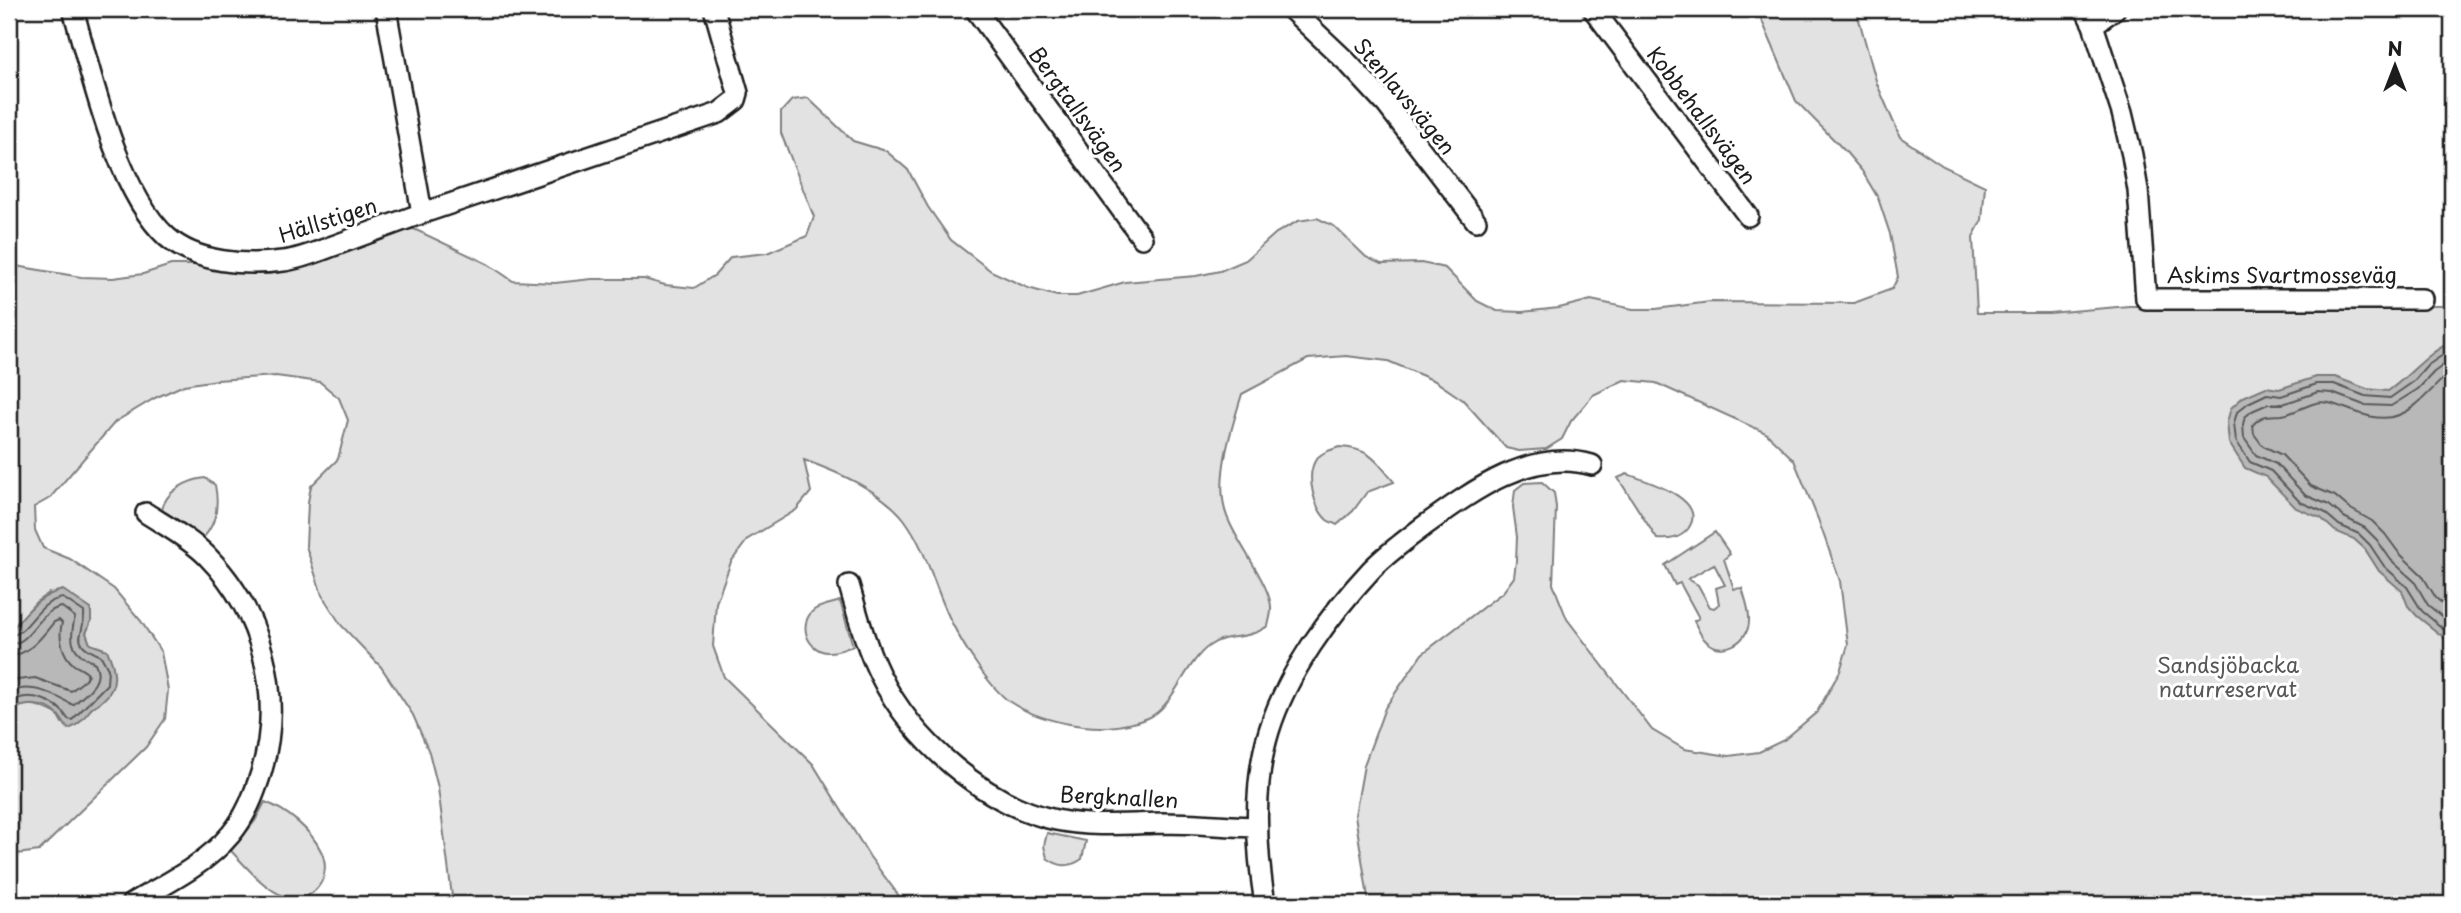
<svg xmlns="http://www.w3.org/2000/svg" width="2461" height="913" viewBox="0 0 2461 913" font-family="'Playpen Sans',sans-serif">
<rect width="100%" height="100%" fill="#fff"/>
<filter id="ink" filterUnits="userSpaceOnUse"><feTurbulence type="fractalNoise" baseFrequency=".0143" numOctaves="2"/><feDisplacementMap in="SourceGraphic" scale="14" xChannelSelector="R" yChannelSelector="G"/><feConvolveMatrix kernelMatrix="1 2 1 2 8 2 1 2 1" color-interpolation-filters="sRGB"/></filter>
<g filter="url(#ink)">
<!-- green -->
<path fill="#e2e2e2" stroke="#7f7f7f" stroke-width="2" fill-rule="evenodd" d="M1757,9H1856L1877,84L1900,137L1943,166L1985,186L1982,220L1973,237L1977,313H2049L2129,306H2452V904H1369L1355,815L1364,765L1385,708L1422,654L1503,592L1514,577L1516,561L1517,537L1513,507L1515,490L1524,483L1542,482L1554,493L1556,507L1553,584L1567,619L1652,730L1684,749L1729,756L1759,752L1784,740L1817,712L1840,671L1848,645L1840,581L1818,519L1794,460L1766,433L1656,383L1624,380L1593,395L1571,421L1562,439L1546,449L1519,451L1506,448L1463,400L1435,381L1388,361L1346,356L1308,359L1242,394C1232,427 1217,472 1224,506C1229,535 1273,585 1271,610C1271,615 1269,621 1268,626C1264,628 1259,632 1254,633C1238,639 1223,635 1209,646C1185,663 1173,708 1148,718C1120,729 1094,729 1064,723C1046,719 1026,713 1010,702C990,688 964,647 953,625C935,591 928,551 904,519C881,490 837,472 804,460L811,492L796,510L748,539L731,562L716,603L713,646L724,677L813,764L870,857L905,904H453L438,788L429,752L413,715L381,667L341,625L322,595L306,546L308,502L311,486L338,459L348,420L339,398L320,382L276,376L217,380L184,385L155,398L115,422L50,498L34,507L35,530L43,548L70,559L114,589L141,621L161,652L168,690L165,719L146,747L39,851L9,855L10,712C26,699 41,706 57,714L62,723L103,700L107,650L90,644L86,633L91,621L49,593L36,602L9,632V260L16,266L81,277L113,278L143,274L171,265H199L243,271L394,231L414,229L488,264L513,281L555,283L592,279H644L665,285L694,288L715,275L731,257L767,253L807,236L814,217L781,133V112L792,100L808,98L853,141L886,151L908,170L928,207L951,240L991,271L1028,288L1057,296H1077L1125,282L1196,276L1220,271L1246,260L1276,233L1298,221L1317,218L1334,226L1366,257L1381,264L1421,263L1445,268L1477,301L1497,311L1522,312L1559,308L1591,300L1633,309H1656L1710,302L1854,303L1892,289L1898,277L1890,234L1878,198L1862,171L1845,151L1796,101Z
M1339,447C1369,448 1376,460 1394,482L1367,492L1353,511L1337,525C1334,523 1330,522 1327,520C1314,508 1306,477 1315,461C1320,453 1330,450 1339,447Z
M1627,474C1646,481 1710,499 1688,529C1680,539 1669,540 1657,539L1618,478Z
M205,478L215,485C219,505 217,524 202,539L162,510C165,491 188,480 205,478Z
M1715,532L1730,554L1724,559L1734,589L1742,588C1745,598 1750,611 1749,621C1749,642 1721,658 1705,640C1700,635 1697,627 1694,621L1699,618L1680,583L1675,585L1665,565ZM1714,564L1725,585L1716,588L1719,604L1714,608L1710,607L1698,585L1688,579Z
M840,601L853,646C844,649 835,653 826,652C806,649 798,623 814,610C821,605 832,604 840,601Z
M265,802C287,810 311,830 321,851C334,877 312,907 284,896C264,889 246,866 231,851L255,821Z
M1047,833L1086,841L1082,859C1069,868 1059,867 1047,858L1044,846Z"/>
<!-- water -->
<path fill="#b8b8b8" stroke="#7a7a7a" stroke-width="2" d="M2452,342V644L2417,616L2408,606L2402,591L2379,571L2365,549L2354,539L2335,531L2321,518L2296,508L2266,477L2245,468L2229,443L2227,422L2231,408L2243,397L2266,387L2279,389L2316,377H2335L2367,389L2388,391C2410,376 2427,352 2452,342Z
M63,590L91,609V621L86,633L90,644L107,650C115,668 120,686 102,701C99,703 96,705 93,707C84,716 80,726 68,729C64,724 62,719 58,715C46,702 23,702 11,712L9,730V632C26,614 38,595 63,590Z"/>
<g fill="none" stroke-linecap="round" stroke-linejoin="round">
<!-- shore -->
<path stroke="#5a5a5a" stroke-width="2" d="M2452,349L2428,365L2413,382L2390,398L2365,396L2334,384H2317L2281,396L2267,394L2248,403L2237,412L2234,423L2236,441L2250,462L2271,471L2300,502L2324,512L2339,525L2359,534L2370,545L2384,566L2407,587L2422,611L2452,636
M2452,359L2434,372L2418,389L2391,406L2364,405L2332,393L2318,392L2283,404H2268L2252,411L2245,417L2243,424L2244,438L2256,455L2276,464L2305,495L2329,505L2344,517L2365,528L2377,540L2391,560L2414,581L2428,605L2452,625
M2452,371C2433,385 2417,412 2392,417C2369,421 2350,408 2329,403C2312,399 2298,413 2282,415C2270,416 2261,414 2253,425L2254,434L2263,446L2282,455L2311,486L2335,496L2349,508L2372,521L2385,534L2399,553L2422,575L2436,598L2452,612
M9,636C30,634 36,601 63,598L84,612C86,636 66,641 101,656L108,669L107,684L72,720L68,719C57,700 27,689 9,704
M9,645C33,643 38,610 62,607L75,617C69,641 70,652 95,663C105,682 86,693 73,705C54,695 31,681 9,693
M9,656C29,655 42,637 54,622L59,620L62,623C58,637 62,655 74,665C79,668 84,670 88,674L85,680L71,691L35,678L9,681"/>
<defs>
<path id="street" d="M73,9C91,73 117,192 167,237C196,263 246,266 283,261C300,259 317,252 333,246C363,235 393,224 423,213C521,179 620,146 719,113L736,100L738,93L714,9
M386,9L422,213
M975,9L1142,238
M1291,9L1347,62L1386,104L1476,221
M1593,9L1748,216
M2085,9L2093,25L2122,113L2132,155L2138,190L2146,299H2422
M2093,25L2115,9
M849,585C858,616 866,647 880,675C912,740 985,805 1056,820C1090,827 1127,824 1162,823C1194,823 1226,826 1257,827
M131,904C165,884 204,866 231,834C246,816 254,795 261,773C284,696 263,613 207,556C190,539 166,526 146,513
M1265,904C1256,848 1252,786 1269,731C1287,673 1330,614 1371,570C1386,554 1406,540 1424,526C1471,492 1531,447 1592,465"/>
</defs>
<!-- street casing -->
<use href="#street" stroke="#1c1c1c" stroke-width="24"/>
<!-- street -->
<use href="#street" stroke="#fff" stroke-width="19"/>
</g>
</g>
<g text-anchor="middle" stroke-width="6" stroke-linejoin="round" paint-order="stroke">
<!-- street labels -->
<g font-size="21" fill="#1c1c1c" stroke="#fff">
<text transform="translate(1404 97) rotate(50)" y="7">Stenlavsvägen</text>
<text transform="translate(1077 110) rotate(54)" y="7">Bergtallsvägen</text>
<text transform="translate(1701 116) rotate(53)" y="7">Kobbehallsvägen</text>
<text transform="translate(328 221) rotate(-18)" y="7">Hällstigen</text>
<text x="2282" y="283">Askims Svartmosseväg</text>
<text transform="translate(1119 798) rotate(3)" y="7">Bergknallen</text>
</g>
<!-- park labels -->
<g font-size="21" fill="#575757" stroke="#fff">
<text x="2228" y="673">Sandsjöbacka<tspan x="2228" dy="24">naturreservat</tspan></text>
</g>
</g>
<!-- margin -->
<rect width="2461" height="913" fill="none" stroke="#fff" stroke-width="35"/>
<rect x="18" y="18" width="2426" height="878" fill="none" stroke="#1c1c1c" stroke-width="2.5" filter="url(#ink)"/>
<!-- north arrow -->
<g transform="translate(2395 66)" stroke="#ffffff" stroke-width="5" paint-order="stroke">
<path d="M0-5L12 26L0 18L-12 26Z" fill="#1c1c1c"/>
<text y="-10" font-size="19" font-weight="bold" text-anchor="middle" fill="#1c1c1c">N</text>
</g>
</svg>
